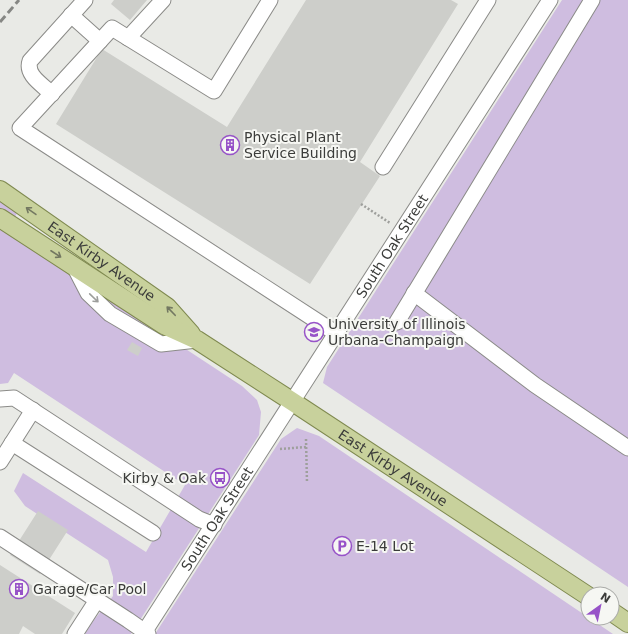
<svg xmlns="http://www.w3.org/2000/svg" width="628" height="634" viewBox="0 0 628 634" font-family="'DejaVu Sans',sans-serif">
<rect width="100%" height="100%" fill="#e9eae6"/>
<!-- green -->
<path fill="#cfbde0" d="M562,0H628V587L323,383L327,367Z
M0,199L17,213L15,217L0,208Z
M0,227L242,386L257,400L261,412L259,435L131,634H85L94,620L113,596V577L108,560L25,506L14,491L23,473L146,552L185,485L14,373L8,383L0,384Z
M297,428L319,436L613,634H155L281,439Z"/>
<!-- building -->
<path fill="#cdceca" d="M114,0H147L130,20L111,4Z
M306,0H451L458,4L360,162L380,176L310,284L56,124L102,49L227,127Z
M132,342L142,348L138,356L127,350Z
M38,511L68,530L40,574L10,555Z
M0,565L75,613L62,634H35L23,626L19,634H0Z"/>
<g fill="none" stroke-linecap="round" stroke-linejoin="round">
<defs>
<g id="minor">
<path d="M270,0L214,91L112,28L20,128L337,334"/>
<path d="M71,15L100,41"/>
<path d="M128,38L163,0"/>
<path d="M52,94C43,85 25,75 30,61L85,0"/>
<path d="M383,167L488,0"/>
<path d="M74,266L88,293L110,314L161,344L197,340"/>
<path d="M414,293L535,385L628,448"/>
<path d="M397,322L592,0"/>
<path d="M0,399L14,398L199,519L214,525"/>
<path d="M12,443L153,533"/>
<path d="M0,462L33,410"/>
<path d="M0,537L128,620L148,634"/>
<path d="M75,634L97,600"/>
<path id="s1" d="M143,634L550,0"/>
</g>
<g id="major">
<path id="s2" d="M0,190L167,307L191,334"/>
<path id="s3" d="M0,218L164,325L197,340L293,402L588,596"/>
<path d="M612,612L628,623"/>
</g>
</defs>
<!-- minor casing -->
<use href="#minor" stroke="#8b8b88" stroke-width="17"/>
<!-- major casing -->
<use href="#major" stroke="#7f894f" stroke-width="20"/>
<!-- path -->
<path stroke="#9e9f9c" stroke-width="2.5" stroke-dasharray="2 2" stroke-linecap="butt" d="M361,204L390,223
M306,439L307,483
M280,449L306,447"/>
<!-- minor -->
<use href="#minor" stroke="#fff" stroke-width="15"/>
<!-- major -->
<use href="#major" stroke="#c8d19c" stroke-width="18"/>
<!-- rail -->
<path stroke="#868784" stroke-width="3" stroke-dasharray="8 4" stroke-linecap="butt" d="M0,22L19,0"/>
</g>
<!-- one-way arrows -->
<defs><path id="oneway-shaft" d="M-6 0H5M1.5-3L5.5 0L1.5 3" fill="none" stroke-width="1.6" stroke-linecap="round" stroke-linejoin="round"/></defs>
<g stroke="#737861">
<use href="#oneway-shaft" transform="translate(31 211) rotate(-145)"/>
<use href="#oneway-shaft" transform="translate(56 254) rotate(33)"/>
<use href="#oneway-shaft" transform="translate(171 311) rotate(-134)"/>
</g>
<use stroke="#9d9e9c" href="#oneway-shaft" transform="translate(94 298) rotate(44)"/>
<!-- icons -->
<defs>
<symbol id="building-ring" viewBox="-11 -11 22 22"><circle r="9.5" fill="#f6f7f3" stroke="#9753c8" stroke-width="1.5"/><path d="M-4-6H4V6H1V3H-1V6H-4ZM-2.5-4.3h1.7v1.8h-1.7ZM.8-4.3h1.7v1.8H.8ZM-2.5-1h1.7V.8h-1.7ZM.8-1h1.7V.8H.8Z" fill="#9753c8"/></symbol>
<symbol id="university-ring" viewBox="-11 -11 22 22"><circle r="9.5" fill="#f6f7f3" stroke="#9753c8" stroke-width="1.5"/><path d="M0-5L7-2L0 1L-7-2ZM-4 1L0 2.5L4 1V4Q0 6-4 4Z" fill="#9753c8"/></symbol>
<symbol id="bus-ring" viewBox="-11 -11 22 22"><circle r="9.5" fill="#f6f7f3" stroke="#9753c8" stroke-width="1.5"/><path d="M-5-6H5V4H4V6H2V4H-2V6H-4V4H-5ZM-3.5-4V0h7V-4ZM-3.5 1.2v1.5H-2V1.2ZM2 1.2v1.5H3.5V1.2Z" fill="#9753c8"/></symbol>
<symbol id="parking-ring" viewBox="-11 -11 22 22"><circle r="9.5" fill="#f6f7f3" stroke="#9753c8" stroke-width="1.5"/><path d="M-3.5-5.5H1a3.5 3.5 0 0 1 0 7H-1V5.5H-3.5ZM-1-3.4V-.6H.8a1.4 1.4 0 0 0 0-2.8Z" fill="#9753c8"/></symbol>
</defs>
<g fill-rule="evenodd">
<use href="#building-ring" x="219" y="134" width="22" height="22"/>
<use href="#university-ring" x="303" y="321" width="22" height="22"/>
<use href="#bus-ring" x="209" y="467" width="22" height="22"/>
<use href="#parking-ring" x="331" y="535" width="22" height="22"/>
<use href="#building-ring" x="8" y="578" width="22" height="22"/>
</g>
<g text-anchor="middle" stroke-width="4" stroke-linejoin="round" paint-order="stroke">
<!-- poi labels -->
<g font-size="14" fill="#3b3c3a" stroke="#f6f7f3" text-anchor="start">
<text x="244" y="142">Physical Plant<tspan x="244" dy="16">Service Building</tspan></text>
<text x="328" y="329">University of Illinois<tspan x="328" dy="16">Urbana-Champaign</tspan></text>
<text x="206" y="483" text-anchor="end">Kirby &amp; Oak</text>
<text x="356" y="551">E-14 Lot</text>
<text x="33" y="594">Garage/Car Pool</text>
</g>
<!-- street labels -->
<g font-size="14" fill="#3b3c3a" stroke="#f6f7f3">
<text dy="5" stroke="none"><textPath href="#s1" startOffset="461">South Oak Street</textPath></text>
<text dy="5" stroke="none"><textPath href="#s2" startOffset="124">East Kirby Avenue</textPath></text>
<text dy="5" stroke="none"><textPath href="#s3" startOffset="466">East Kirby Avenue</textPath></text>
<text dy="5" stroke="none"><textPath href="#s1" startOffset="137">South Oak Street</textPath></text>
</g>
</g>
<!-- north arrow -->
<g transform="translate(600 606) rotate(33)"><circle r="19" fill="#f6f7f3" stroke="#abaca9"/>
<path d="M0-3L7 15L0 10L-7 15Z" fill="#9753c8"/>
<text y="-6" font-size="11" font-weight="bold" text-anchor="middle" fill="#3b3c3a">N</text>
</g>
</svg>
